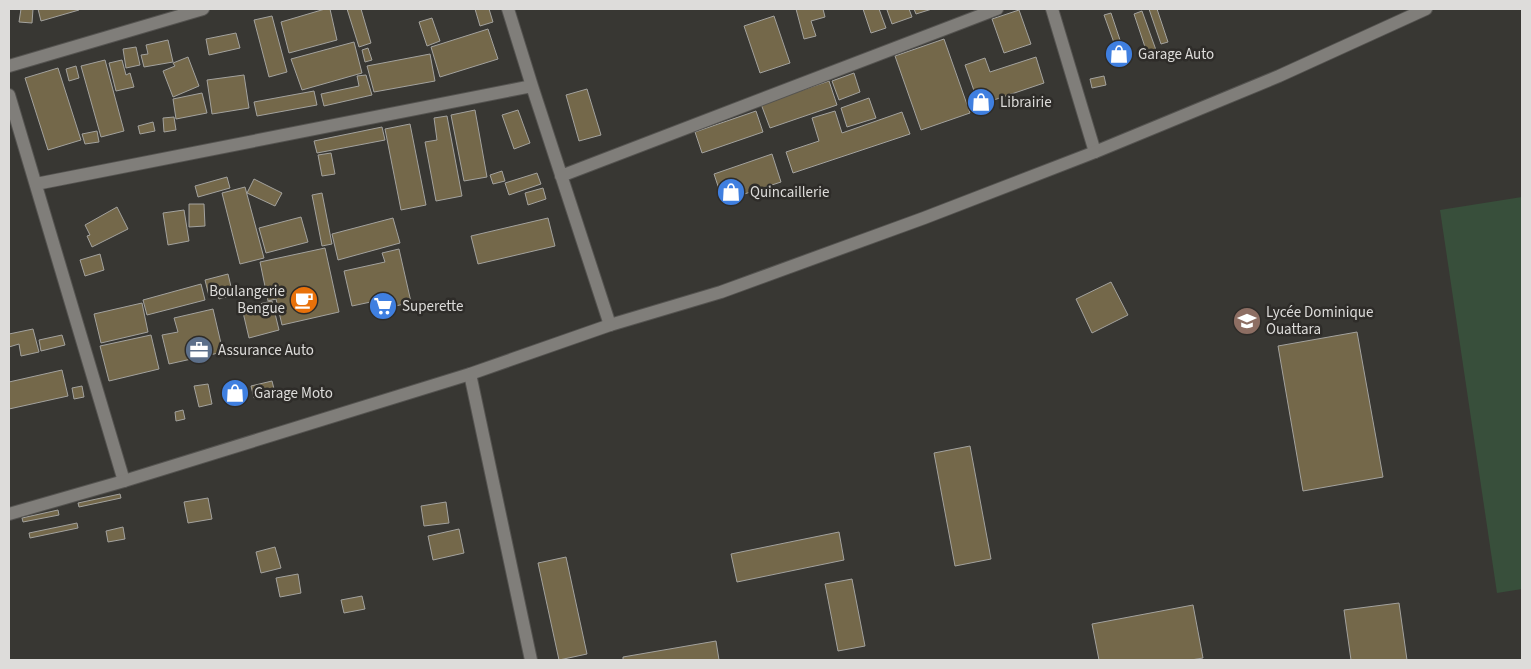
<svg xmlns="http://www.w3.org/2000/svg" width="1531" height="669" viewBox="0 0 1531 669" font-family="'Source Sans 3',sans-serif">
<rect width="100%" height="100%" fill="#383733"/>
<!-- green -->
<path fill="#384f3b" d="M1522,197V589L1497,593L1440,210Z"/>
<!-- building -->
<path fill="#74684a" stroke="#a3a29e" d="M21,9H33L32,23L19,22Z
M38,9H79V10L41,21Z
M325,9H330L337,40L289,53L281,22Z
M347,9H361L371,43L359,47Z
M475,9H489L493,22L480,26Z
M796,9H823L825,17L811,21L816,36L804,39Z
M863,9H879L886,28L871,33Z
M889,9H909L912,17L892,24L887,10Z
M914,9H932L916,14Z
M1149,9H1157L1168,42L1161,44Z
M1019,10L1031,44L1004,53L992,19Z
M1142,11L1156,50L1147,53L1134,14Z
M1111,13L1123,49L1117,51L1104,15Z
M272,16L287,72L269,77L254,20Z
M774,16L790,63L760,73L744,26Z
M432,18L440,41L427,46L419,22Z
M488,29L498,59L440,77L431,47Z
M236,33L240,48L209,55L206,39Z
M944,39L970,113L921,130L895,56Z
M168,40L173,62L144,67L141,55L148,54L146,45Z
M354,42L362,73L302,90L291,59Z
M136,47L140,65L126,68L123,49Z
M368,48L372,60L365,62L362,50Z
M430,54L435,81L374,92L367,66Z
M188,57L199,86L173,97L163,71L175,66L173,63Z
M1036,57L1044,83L979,105L965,65L985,58L990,72Z
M105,60L124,131L101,137L81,66Z
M122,60L126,75L130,73L134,87L116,91L109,63Z
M76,66L79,78L69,81L66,69Z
M58,68L81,140L48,150L25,78Z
M854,73L860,92L839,100L832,81Z
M244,75L249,108L212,114L207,80Z
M366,75L372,95L324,106L321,94L359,86L357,76Z
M1104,76L1106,85L1092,88L1090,79Z
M829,81L837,105L770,128L761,104Z
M587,89L601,135L579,141L566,95Z
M314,91L317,105L257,116L254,102Z
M202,93L207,113L176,119L173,99Z
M869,98L876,118L847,127L841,108Z
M475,110L487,177L464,181L451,115Z
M518,110L530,143L514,149L502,115Z
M756,111L763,132L702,153L695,132Z
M835,111L842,133L902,112L910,134L793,173L786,152L819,141L812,118Z
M447,116L462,196L436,201L425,142L437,140L434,118Z
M174,117L176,130L164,132L163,118Z
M153,122L155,131L140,134L138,126Z
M410,124L426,205L401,210L385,129Z
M382,127L385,140L317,153L314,141Z
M97,131L99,142L85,144L82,134Z
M331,153L335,174L322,176L318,155Z
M772,154L781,182L723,201L714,174Z
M502,171L505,181L493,184L490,175Z
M537,173L541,184L509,195L505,183Z
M227,177L230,188L198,197L195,186Z
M254,179L282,193L275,206L247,193Z
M245,187L264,258L240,264L222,193Z
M543,188L546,199L528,205L525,193Z
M322,193L332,244L322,246L312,195Z
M189,204H204L205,226L189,227Z
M117,207L128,229L92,247L87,236L90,235L85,225Z
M184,210L189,241L168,245L163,213Z
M301,217L308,242L266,253L259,228Z
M393,218L400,243L338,260L332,234Z
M548,218L555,246L478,264L471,236Z
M325,248L339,312L282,325L276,299L268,301L260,262Z
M399,249L411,302L396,306L394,297L352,306L344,271L385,262L382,253Z
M100,254L104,270L85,276L80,260Z
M228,274L233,295L219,299L217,294L209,296L205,280Z
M1111,282L1128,315L1092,333L1076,299Z
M201,284L205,300L147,315L143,300Z
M272,301L279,330L249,338L242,308Z
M142,303L148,332L101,343L94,314Z
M213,309L223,352L169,364L162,335L178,332L174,318Z
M33,329L39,352L21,356L19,344L9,347V334Z
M1357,332L1383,477L1303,491L1278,346Z
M62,335L65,345L41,351L39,340Z
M151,335L159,369L109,381L100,346Z
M62,370L68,396L9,409V382Z
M272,381L275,393L254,398L251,386Z
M208,384L212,404L199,407L194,386Z
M82,386L84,397L74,399L72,388Z
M183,410L185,419L176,421L175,412Z
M970,446L991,559L955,566L934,453Z
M120,494L121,498L79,507L78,503Z
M208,498L212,519L188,523L184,502Z
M446,502L449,523L424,526L421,506Z
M58,510L59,515L23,522L22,518Z
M77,523L78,528L30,538L29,533Z
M123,527L125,539L108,542L106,531Z
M459,529L464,553L433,560L428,536Z
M839,532L844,560L737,582L731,554Z
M275,547L281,568L261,573L256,552Z
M566,557L587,654L559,660L538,563Z
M298,574L301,593L280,597L276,578Z
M852,579L865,646L838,651L825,584Z
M362,596L365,609L344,613L341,600Z
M1399,603L1407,660H1351L1344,610Z
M1193,605L1203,658L1191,660H1099L1092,624Z
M716,641L719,660H623V657Z"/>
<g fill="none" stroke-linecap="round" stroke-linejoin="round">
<defs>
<path id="street" d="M508,9L532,86L610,325
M1052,9L1095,152
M9,66L203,9
M9,95L124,481
M561,176L997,9
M36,184L532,86
M470,374L531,660"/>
<path id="secondary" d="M9,514L124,481L470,374L610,325L721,292L924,218L1095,152L1279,76L1426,9"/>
</defs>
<!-- street casing -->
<use href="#street" stroke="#545350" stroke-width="14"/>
<!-- secondary casing -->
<use href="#secondary" stroke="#545350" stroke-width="14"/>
<!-- street -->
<use href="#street" stroke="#807e7a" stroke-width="12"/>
<!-- secondary -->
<use href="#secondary" stroke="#807e7a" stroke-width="12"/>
</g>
<!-- icons -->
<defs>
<symbol id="shop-disc" viewBox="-11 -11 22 22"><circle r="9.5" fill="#3f7fe0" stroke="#2e2c29"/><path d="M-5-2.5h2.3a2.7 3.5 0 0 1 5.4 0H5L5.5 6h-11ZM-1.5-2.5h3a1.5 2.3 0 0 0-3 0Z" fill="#fff"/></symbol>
<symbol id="cafe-disc" viewBox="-11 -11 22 22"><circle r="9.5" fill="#e8710a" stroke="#2e2c29"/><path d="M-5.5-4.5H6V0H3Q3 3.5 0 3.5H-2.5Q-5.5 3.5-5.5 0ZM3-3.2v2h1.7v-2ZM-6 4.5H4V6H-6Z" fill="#fff"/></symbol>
<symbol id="supermarket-disc" viewBox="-11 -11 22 22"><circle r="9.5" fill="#3f7fe0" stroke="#2e2c29"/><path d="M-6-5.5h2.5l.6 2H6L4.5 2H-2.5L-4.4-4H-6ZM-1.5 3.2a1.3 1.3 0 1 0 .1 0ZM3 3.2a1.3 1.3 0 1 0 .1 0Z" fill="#fff"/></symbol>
<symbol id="school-disc" viewBox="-11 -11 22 22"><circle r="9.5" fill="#8d6e63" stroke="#2e2c29"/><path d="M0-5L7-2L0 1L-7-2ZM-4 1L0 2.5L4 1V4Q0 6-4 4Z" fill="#fff"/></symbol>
<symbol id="office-disc" viewBox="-11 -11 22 22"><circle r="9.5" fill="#5c6f8a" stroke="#2e2c29"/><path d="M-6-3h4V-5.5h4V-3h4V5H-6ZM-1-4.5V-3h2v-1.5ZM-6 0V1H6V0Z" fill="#fff"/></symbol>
</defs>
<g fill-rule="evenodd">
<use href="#shop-disc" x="1103" y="38" width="32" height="32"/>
<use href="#shop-disc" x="965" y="86" width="32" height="32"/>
<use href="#shop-disc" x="715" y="176" width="32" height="32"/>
<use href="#cafe-disc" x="288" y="284" width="32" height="32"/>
<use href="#supermarket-disc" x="367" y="290" width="32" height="32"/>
<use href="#school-disc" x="1231" y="305" width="32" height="32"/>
<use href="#office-disc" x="183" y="334" width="32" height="32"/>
<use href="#shop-disc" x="219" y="377" width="32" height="32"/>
</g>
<g text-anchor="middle" stroke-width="5" stroke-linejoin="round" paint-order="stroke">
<!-- poi labels -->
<g font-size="15" fill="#dddcda" stroke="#2e2c29" text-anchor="start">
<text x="1138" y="59">Garage Auto</text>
<text x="1000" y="107">Librairie</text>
<text x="750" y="197">Quincaillerie</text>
<text x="285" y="296" text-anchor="end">Boulangerie<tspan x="285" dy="17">Bengue</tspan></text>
<text x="402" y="311">Superette</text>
<text x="1266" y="317">Lycée Dominique<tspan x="1266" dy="17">Ouattara</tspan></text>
<text x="218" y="355">Assurance Auto</text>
<text x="254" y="398">Garage Moto</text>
</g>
</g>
<!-- border -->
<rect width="1531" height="669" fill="none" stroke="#dddcda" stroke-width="20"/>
</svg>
